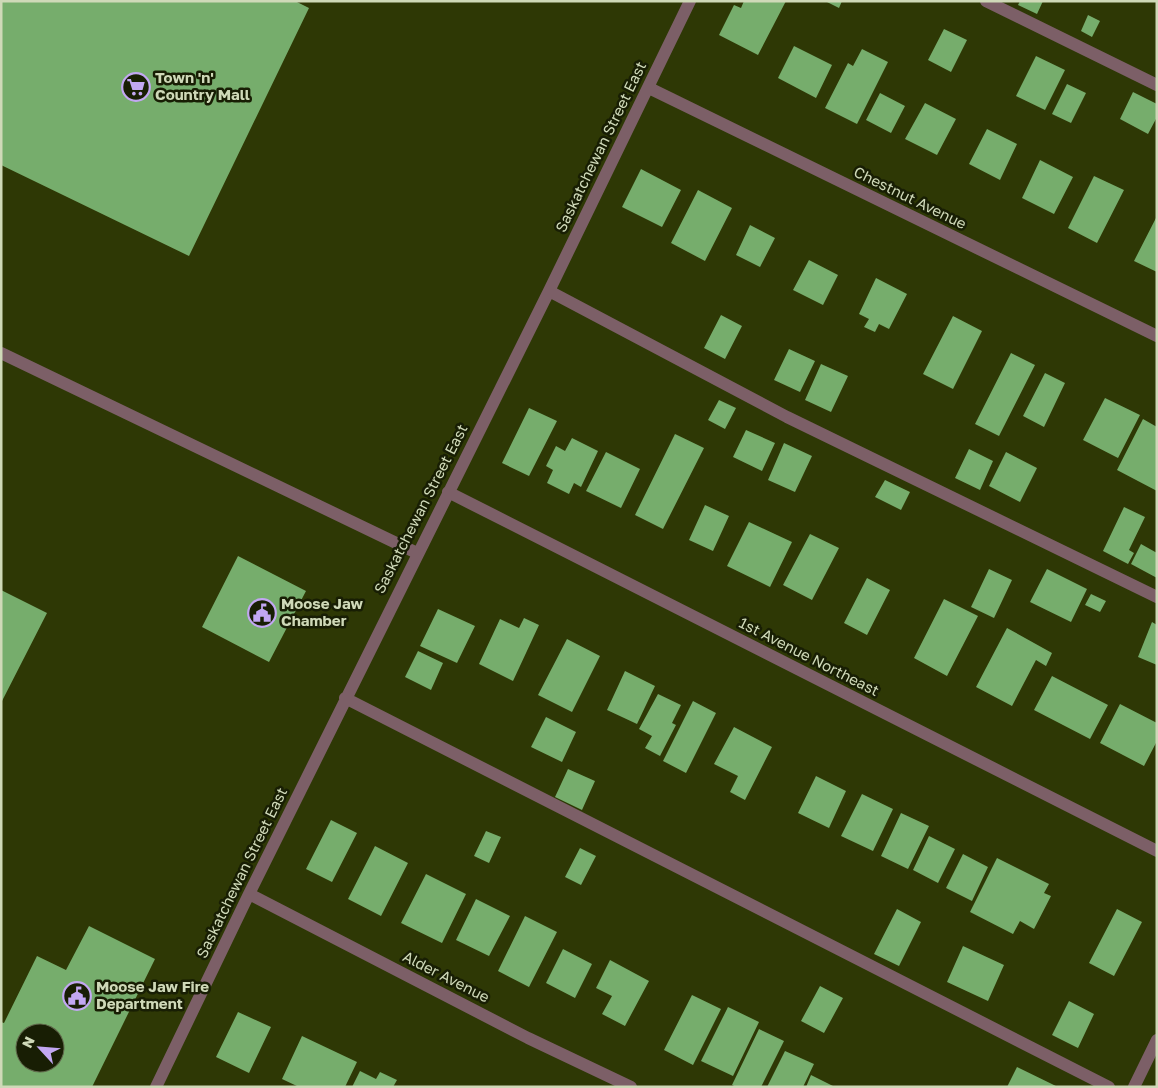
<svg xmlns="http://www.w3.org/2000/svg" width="1158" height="1088" viewBox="0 0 1158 1088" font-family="'Golos Text',sans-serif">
<rect width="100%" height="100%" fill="#2e3805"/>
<!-- building -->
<path fill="#76ad6c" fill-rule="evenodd" d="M1,1H295L309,8L189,256L1,165Z
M744,1H786L758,55L719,35L734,5L741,8Z
M825,1H842L839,8Z
M1020,1H1043L1037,14L1018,5Z
M1088,15L1100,21L1092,37L1081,31Z
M944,29L967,40L951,72L928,60Z
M794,46L832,65L816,98L778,78Z
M862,49L888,62L857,124L825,108L848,63L853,66Z
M1036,56L1065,70L1045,110L1016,96Z
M1067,84L1086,93L1071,123L1052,114Z
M1133,92L1157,104V117L1148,134L1120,119Z
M880,93L905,106L891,133L866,120Z
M925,103L956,119L937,155L905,139Z
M987,129L1017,144L1000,180L969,164Z
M1040,160L1073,177L1054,214L1022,198Z
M641,169L681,190L662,227L622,207Z
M1094,176L1124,190L1097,243L1068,228Z
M698,190L732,208L705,261L671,243Z
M1157,216V272L1134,261Z
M750,225L775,238L760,267L736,255Z
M809,260L838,275L823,305L793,290Z
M876,278L907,294L889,329L879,324L875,332L864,327L869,319L859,314Z
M721,315L742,326L725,359L704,348Z
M953,316L982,331L953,389L923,374Z
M789,349L815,361L800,392L774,380Z
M1011,353L1035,365L999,436L975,424Z
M821,364L848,376L831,412L805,400Z
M1045,373L1065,383L1044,427L1023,416Z
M1105,398L1140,415L1118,458L1083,440Z
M719,400L736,408L725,429L708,420Z
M529,408L557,421L529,476L502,463Z
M1143,419L1157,427V491L1117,470Z
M746,430L775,443L762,471L733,457Z
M675,434L704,448L663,529L635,515Z
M572,438L598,451L581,487L574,483L569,494L547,483L553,470L546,466L556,446L565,451Z
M784,443L812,456L795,492L768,480Z
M969,449L993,461L980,490L955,478Z
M606,452L640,469L621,508L586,491Z
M1006,452L1037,468L1020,502L989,486Z
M885,480L910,492L901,510L875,497Z
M705,505L729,516L713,551L689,540Z
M1124,507L1145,517L1129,550L1134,553L1128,564L1103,551Z
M749,522L792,542L770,587L727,566Z
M810,534L839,548L812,600L783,585Z
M1141,544L1157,553V578L1131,564Z
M238,556L306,591L269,662L202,627Z
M989,569L1012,580L994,618L971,607Z
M1047,569L1087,589L1071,622L1030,602Z
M867,578L890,590L867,635L844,623Z
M1,590L47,613L1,703Z
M1091,594L1106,601L1100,612L1085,605Z
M944,599L978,616L947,676L914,658Z
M438,609L475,626L457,663L420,646Z
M524,618L539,625L513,681L479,664L500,619L519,628Z
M1152,622L1157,625V665L1138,657Z
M1007,628L1052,653L1046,666L1036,660L1012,706L976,687Z
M567,639L600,656L572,712L538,695Z
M418,651L443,663L431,690L405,677Z
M625,671L655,686L637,724L607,710Z
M1052,676L1108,705L1090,739L1034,710Z
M658,694L681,705L672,723L676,725L660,756L645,748L652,736L639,729Z
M693,701L716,713L686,773L663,761Z
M1120,704L1157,723V741L1144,766L1100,743Z
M546,717L576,732L562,762L531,747Z
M734,727L772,747L745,800L730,792L738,776L714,764Z
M568,769L595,781L582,810L555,797Z
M816,776L846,791L829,828L798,813Z
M862,794L893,809L873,851L841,836Z
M901,813L929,826L908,869L881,856Z
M331,820L357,833L332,882L306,869Z
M486,831L501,837L489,863L474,856Z
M929,836L955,849L938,883L913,870Z
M375,846L408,863L381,916L348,899Z
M580,848L596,856L581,885L565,877Z
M963,854L988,867L972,901L946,888Z
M997,858L1049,884L1044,893L1051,896L1034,929L1020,921L1013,934L970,912Z
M426,874L466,894L442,943L401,923Z
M476,899L510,916L489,956L456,940Z
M897,909L921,922L899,966L874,954Z
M1117,909L1142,922L1114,976L1089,963Z
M525,916L557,932L529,987L498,971Z
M89,926L155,959L92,1087H1V1022L4,1023L37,956L66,970ZM25,1033H55V1063H25Z
M963,946L1004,965L988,1001L947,982Z
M563,949L592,964L575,998L546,983Z
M610,960L649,981L625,1026L602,1014L612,996L596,988Z
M820,986L843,998L824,1033L801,1021Z
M692,995L721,1009L693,1065L664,1050Z
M1069,1001L1094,1014L1078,1048L1052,1035Z
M728,1007L759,1022L733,1076L701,1061Z
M238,1012L271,1027L249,1073L216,1057Z
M759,1029L784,1041L761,1087H736L732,1085Z
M302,1036L357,1062L345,1087H299L282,1079Z
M785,1051L814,1064L803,1087H767Z
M1017,1067L1058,1087H1007Z
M360,1071L376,1079L380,1072L397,1080L393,1087H352Z
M811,1075L835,1087H806Z"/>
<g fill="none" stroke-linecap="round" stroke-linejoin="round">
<!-- minor -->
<path stroke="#7c5f67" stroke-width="12" d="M986,1L1157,85
M649,88L1157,336
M549,291L787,417L1157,597
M1,353L417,553
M448,492L1157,851
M345,698L1109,1087
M249,894L528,1038L631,1087
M156,1087L249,894L549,291L690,1
M1134,1087L1157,1040"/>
</g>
<!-- icons -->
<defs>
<symbol id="supermarket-ring" viewBox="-11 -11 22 22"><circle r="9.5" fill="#181e04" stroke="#c2a7f2" stroke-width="1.5"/><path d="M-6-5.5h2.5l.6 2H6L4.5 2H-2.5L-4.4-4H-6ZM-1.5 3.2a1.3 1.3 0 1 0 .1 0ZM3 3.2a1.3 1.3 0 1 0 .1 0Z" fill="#c2a7f2"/></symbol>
<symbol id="civic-ring" viewBox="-11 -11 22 22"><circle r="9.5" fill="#181e04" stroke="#c2a7f2" stroke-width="1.5"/><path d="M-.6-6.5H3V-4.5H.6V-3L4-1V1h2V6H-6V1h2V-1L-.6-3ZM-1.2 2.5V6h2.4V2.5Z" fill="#c2a7f2"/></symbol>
</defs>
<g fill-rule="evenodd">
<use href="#supermarket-ring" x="120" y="71" width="32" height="32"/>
<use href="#civic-ring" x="246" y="597" width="32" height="32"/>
<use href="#civic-ring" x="61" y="980" width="32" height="32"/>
</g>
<g text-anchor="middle" stroke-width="5" stroke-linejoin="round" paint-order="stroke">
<!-- poi labels -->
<g font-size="15" font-weight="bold" fill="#cfd9b8" stroke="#181e04" text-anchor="start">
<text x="155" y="83">Town 'n'<tspan x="155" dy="17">Country Mall</tspan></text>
<text x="281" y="609">Moose Jaw<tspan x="281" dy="17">Chamber</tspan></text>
<text x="96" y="992">Moose Jaw Fire<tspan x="96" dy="17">Department</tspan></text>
</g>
<!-- street labels -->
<g font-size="15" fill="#cfd9b8" stroke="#181e04">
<text transform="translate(601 147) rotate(-64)" y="5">Saskatchewan Street East</text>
<text transform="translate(910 198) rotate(26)" y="5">Chestnut Avenue</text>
<text transform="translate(421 509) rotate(-63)" y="5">Saskatchewan Street East</text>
<text transform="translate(809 657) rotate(27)" y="5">1st Avenue Northeast</text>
<text transform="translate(242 873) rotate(-64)" y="5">Saskatchewan Street East</text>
<text transform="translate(446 977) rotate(27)" y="5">Alder Avenue</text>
</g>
</g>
<!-- border -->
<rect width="1158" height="1088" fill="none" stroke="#cfd9b8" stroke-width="5"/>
<!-- north arrow -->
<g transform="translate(40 1048) rotate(296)"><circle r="24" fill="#181e04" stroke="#61694c"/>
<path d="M0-4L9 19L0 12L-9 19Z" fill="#c2a7f2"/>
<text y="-8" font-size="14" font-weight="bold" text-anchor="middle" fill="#cfd9b8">N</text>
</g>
</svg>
